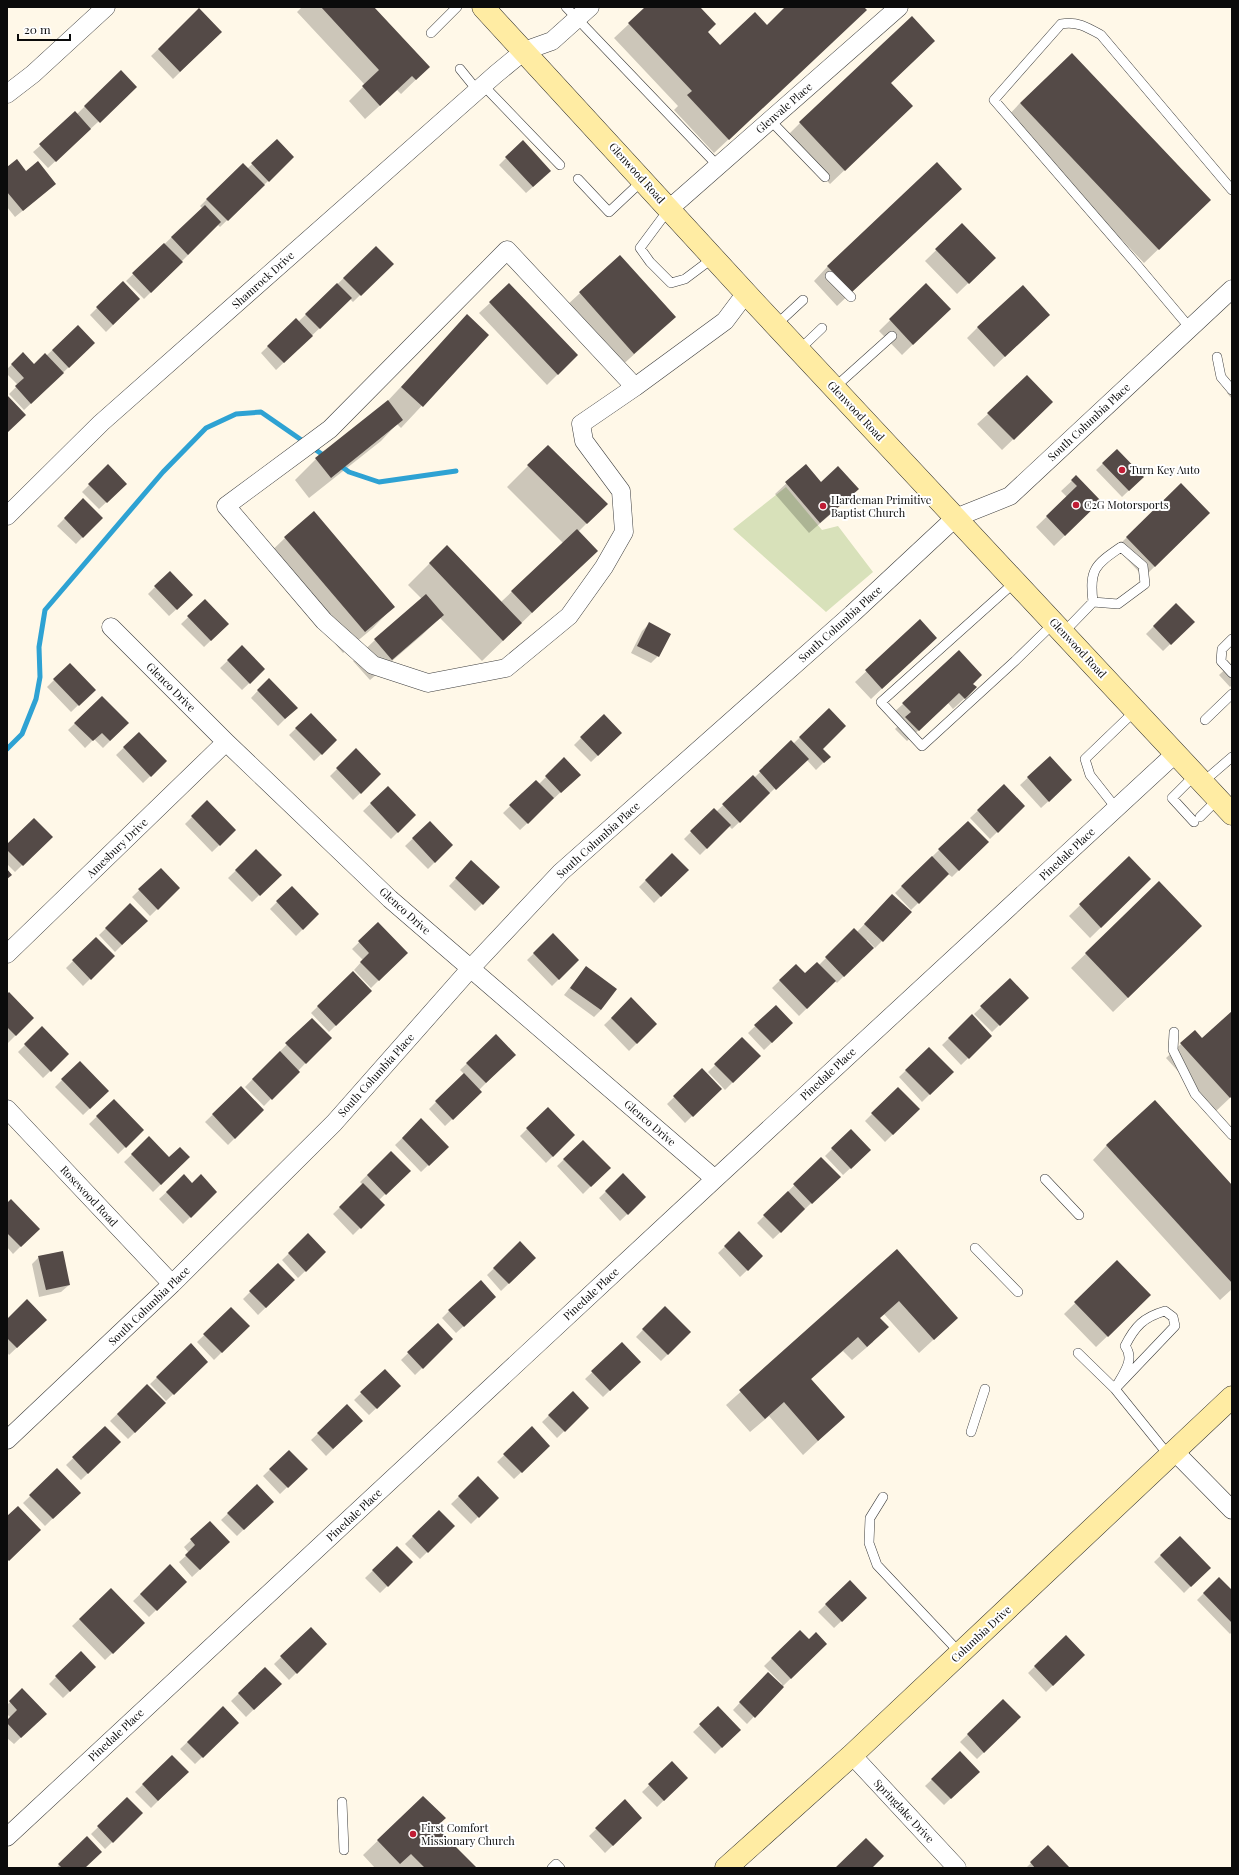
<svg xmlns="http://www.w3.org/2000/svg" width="1239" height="1875" viewBox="0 0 1239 1875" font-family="'Playfair Display',serif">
<rect width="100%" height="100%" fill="#fff8e8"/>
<!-- cemetery -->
<path fill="#d8e1ba" d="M786,487L822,530L838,526L873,572L826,612L733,529Z"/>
<!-- shadow -->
<path fill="#0003" d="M302,7H373L429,67L401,94L397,90L365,119L349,101L365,85L297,12Z
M647,7H699L707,33L720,46L767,26L787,7H862L851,24L714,153L674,110L678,106L614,38Z
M199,10L221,32L173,79L151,56Z
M121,71L136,87L48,168L33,152L76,115Z
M890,83L912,106L830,184L786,137L800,123Z
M1020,103L1195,214L1144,263L1006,118Z
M277,140L293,157L220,227L218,225L144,299L126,281L202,208L200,206L243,164L247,169Z
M506,158L543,178L526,193L499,165Z
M7,168L26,172L48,190L15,217L7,207Z
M946,203L837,306L814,281L828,266Z
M962,225L994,258L957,294L925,261Z
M376,247L392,264L353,302L350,299L276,370L261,353L296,319L298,322Z
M620,256L660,331L619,368L565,307Z
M123,282L139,299L106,332L90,315Z
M926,285L939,319L902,355L879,331Z
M490,303L566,366L547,385L479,313Z
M467,316L488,335L401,428L397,424L381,441L309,498L295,480L316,459L383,406Z
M1038,325L994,367L967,338L978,327Z
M78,326L94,343L24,410L9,394L18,385L7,374V369L23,354L34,365L46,356Z
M1232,388V399L1227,393Z
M1041,413L1002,450L977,424L988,414Z
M548,446L606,504L578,532L596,551L482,661L440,618L421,636L370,680L353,661L375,640L422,599L408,585L447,546L501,602L563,543L507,487Z
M1117,450L1143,477L1122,497L1096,470Z
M108,466L126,484L99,509L82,492Z
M805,466L821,483L847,500L809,533L775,494Z
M1076,477L1089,512L1054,546L1036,527L1067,497L1061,491Z
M83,500L101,518L76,544L57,526Z
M314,512L394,606L373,628L343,653L263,559L285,538Z
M1198,524L1144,577L1116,548L1127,537Z
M170,572L192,595L169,616L148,594Z
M205,601L228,624L204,647L181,624Z
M1176,604L1193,622L1163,651L1146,634Z
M920,621L925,648L871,699L855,682Z
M649,624L658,656L651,663L631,653L642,631Z
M242,647L264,669L242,690L220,668Z
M1232,663V685L1230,687L1219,675Z
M70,664L94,690L71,712L47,687Z
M269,679L296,708L278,726L251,698Z
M972,684L965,698L953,709L948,703L907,741L895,729L901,723L892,714L903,704Z
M102,697L128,723L103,748L94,739L85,748L68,730Z
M829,709L821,749L829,757L816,770L806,759L732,829L729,826L700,855L684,839L714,809L716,812L753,776L754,778L791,742L793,744Z
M311,714L336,740L314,761L289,735Z
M604,715L621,733L591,762L574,745Z
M139,733L166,761L143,783L116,755Z
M356,750L380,774L353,800L330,776Z
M1050,757L1064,787L1041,808L1020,785Z
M564,759L579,775L520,830L503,813L536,781L539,784Z
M1004,786L1024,806L990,839L970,818Z
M388,787L415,815L391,839L363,811Z
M207,802L235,830L212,852L185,824Z
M430,822L452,845L428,869L405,846Z
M51,837L15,872L7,864V845Z
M987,842L952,877L948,874L911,910L895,893L939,850Z
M256,851L280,875L252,902L228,878Z
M672,854L687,870L654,903L639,887Z
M1129,857L1139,890L1090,938L1069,916Z
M161,869L179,888L150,916L132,897Z
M465,869L482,904L475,911L449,886Z
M1159,883L1187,941L1113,1012L1071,968Z
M292,887L318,914L296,936L270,909Z
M892,895L910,913L875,948L867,940L866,941L872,948L837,983L835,981L799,1016L772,988L796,965L805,975L819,965L854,930L857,932Z
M130,905L146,921L115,952L99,935Z
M378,924L406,953L371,988L354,970L363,960L352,949Z
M553,935L578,960L552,986L527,960Z
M96,938L113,956L83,986L66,968Z
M586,967L601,1010L594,1017L564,995Z
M353,972L371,991L329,1032L311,1013Z
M1010,980L1027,998L992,1032L974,1014Z
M7,996L33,1018L8,1043L7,1042Z
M631,999L656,1024L629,1051L604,1025Z
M776,1006L792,1023L764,1050L748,1033Z
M1232,1012V1096L1215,1112L1166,1058L1195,1031L1202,1039Z
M972,1016L991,1036L961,1065L942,1045Z
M312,1019L330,1038L264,1106L245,1087Z
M42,1028L68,1054L43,1078L18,1052Z
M496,1036L514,1055L479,1090L481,1092L445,1126L429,1109L464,1074L460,1070Z
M742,1039L759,1056L725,1090L708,1072Z
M929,1048L952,1072L922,1102L899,1077Z
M80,1062L108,1091L83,1115L55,1087Z
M702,1070L720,1089L685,1123L667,1104Z
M241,1087L263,1110L228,1145L205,1122Z
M898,1088L919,1109L885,1142L865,1121Z
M114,1100L143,1130L118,1154L89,1124Z
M548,1108L574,1135L546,1163L520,1136Z
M421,1120L447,1147L421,1172L395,1145Z
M851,1130L870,1150L843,1175L825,1156Z
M149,1138L169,1158L189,1157L153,1192L124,1162Z
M583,1141L609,1168L583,1194L557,1166Z
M1107,1145L1232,1186V1289L1220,1300L1093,1160Z
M391,1152L409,1171L379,1200L383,1205L353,1235L333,1214L363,1185L360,1182Z
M821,1158L839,1177L773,1239L757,1223Z
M623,1175L645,1197L620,1221L599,1198Z
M184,1176L192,1184L216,1192L183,1224L159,1199Z
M7,1204L38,1229L13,1254L7,1247Z
M739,1233L762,1256L740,1277L718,1253Z
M308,1235L325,1252L298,1278L282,1260Z
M520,1243L535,1258L501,1291L487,1275Z
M897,1251L957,1318L919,1353L884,1314L879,1318L873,1342L852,1360L843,1351L811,1379L844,1417L803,1455L769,1416L750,1432L726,1405Z
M39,1257L69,1285L61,1292L39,1297L32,1264Z
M1117,1262L1139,1306L1096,1347L1064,1314Z
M278,1264L294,1280L258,1315L243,1299Z
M488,1304L456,1333L442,1318L449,1311Z
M665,1307L690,1332L661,1361L636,1337Z
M231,1309L248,1326L214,1360L197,1342Z
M7,1320H46L9,1355L7,1352Z
M438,1324L452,1339L415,1375L401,1360Z
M622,1344L639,1362L603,1397L585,1379Z
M191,1345L207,1362L166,1401L150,1384Z
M385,1370L400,1386L369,1415L354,1400Z
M147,1385L165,1403L128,1439L110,1421Z
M573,1392L588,1408L557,1438L542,1422Z
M347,1406L362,1421L326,1456L311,1440Z
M105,1427L120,1442L81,1480L66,1465Z
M532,1428L549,1446L514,1479L497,1462Z
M289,1451L306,1469L280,1494L263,1476Z
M57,1470L79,1493L45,1526L23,1503Z
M478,1478L497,1498L471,1524L451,1504Z
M257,1486L272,1502L237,1536L221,1520Z
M439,1511L454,1526L420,1559L405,1544Z
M210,1522L222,1549L192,1577L179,1562L189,1553L184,1547Z
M1180,1537L1209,1568L1184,1593L1154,1562Z
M397,1547L412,1562L380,1593L365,1578Z
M170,1566L185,1582L149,1617L133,1601Z
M1219,1578L1232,1592V1632L1230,1634L1197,1600Z
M850,1581L866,1598L834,1628L818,1612Z
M111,1589L144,1623L105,1660L72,1626Z
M311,1628L326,1644L289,1680L274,1664Z
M800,1631L809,1640L826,1644L782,1687L747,1724L733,1710L768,1673L781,1686L782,1684L764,1666Z
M1066,1636L1084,1655L1046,1692L1028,1673Z
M81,1652L95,1667L63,1698L49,1684Z
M265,1668L280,1684L246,1717L231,1701Z
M22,1690L45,1714L14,1744L7,1738V1721L11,1718L7,1714V1705Z
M1003,1700L1020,1717L977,1759L960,1742Z
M223,1708L238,1723L195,1764L180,1749Z
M718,1708L739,1730L715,1754L693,1732Z
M960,1753L978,1772L944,1805L925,1786Z
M172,1756L187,1772L151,1808L135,1792Z
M672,1763L687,1778L657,1807L642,1792Z
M423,1797L435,1828L475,1868H375L363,1855Z
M127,1799L142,1813L105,1849L91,1834Z
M625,1801L641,1818L605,1853L589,1836Z
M87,1838L84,1868H56Z
M1048,1846L1069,1868H1026Z"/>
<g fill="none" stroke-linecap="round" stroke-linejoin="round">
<!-- stream -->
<path stroke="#2ea2d3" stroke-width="5" d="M338,464L349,472L379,482L456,471
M7,749L22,734L36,699L40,677L39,647L45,610L163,472L206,428L236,414L261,412L326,457"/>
</g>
<!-- building -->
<path fill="#544a47" d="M321,7H374L430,67L416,80L412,76L380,106L362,86L379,70Z
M645,7H700L716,24L708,32L720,45L755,12L767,25L785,7H864L867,10L729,140L687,95L692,91L628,23Z
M199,8L222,32L180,72L158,49Z
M912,16L935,41L891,83L913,106L845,171L799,122Z
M1072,53L1211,200L1159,250L1020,103Z
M121,70L137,87L100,123L84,106Z
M75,111L91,129L56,162L39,144Z
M277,139L294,157L269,182L251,163Z
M523,140L551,171L533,187L505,157Z
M17,159L26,171L38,161L56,184L23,211L7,192V167Z
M937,162L962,189L852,292L827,266Z
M243,163L265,185L228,221L206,199Z
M205,205L221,222L188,255L171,237Z
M962,223L996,258L969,284L935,249Z
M164,243L183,262L151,293L132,273Z
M376,246L394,264L361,296L343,278Z
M620,255L676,317L634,354L579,292Z
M123,281L140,299L113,325L96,307Z
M337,283L352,298L320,329L305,314Z
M509,283L578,355L558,375L489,302Z
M926,283L951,309L913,345L889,319Z
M1023,285L1050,315L1005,357L977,327Z
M467,314L489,335L423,407L401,387Z
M296,318L313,336L284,363L267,346Z
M78,325L95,343L69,368L52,350Z
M23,352L34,364L45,353L64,373L31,404L15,386L24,378L11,364Z
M1027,375L1053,402L1014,440L987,413Z
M7,395L26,415L7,433Z
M388,400L403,420L331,478L315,458Z
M548,445L608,504L587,524L527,465Z
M1117,449L1144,477L1129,491L1102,463Z
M108,464L127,484L107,503L88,484Z
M806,464L821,482L838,466L859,489L820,523L785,482Z
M1076,475L1101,501L1065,536L1046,516L1077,486L1071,480Z
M1181,483L1210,513L1155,567L1126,537Z
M83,498L103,518L83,538L64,518Z
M314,511L395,607L365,632L284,537Z
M577,529L598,551L532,613L511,591Z
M447,545L522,623L503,641L429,563Z
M170,571L193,595L177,610L154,586Z
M426,594L444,615L392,660L374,639Z
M205,599L229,624L211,641L187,616Z
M1176,603L1195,622L1171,645L1153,626Z
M920,619L937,638L882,689L865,670Z
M649,622L671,634L659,657L637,646Z
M242,645L265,669L250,684L227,660Z
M959,650L982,675L973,684L977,687L965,699L959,693L919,731L905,717L911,712L902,703Z
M70,663L96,690L79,706L53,679Z
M269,678L298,708L285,719L257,690Z
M102,696L129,723L110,741L102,733L93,741L74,723Z
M829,708L846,726L823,749L831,757L824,763L799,737Z
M311,713L337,740L322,755L295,728Z
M604,714L622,733L598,756L580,737Z
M139,732L167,761L151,777L123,747Z
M791,740L809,759L776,790L759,771Z
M356,748L381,774L361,794L336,768Z
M1050,756L1072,780L1049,802L1027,777Z
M564,757L581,775L561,793L545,776Z
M753,775L770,793L740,823L722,804Z
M536,780L554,798L528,824L509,805Z
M1004,784L1025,806L998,833L977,810Z
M388,786L416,815L398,833L370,803Z
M207,800L236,830L220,846L191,816Z
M714,808L731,825L707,849L690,831Z
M34,818L53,837L23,866L7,850V844Z
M430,821L453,845L435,863L412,838Z
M968,821L989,842L959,871L938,849Z
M256,849L282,875L260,896L235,870Z
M672,853L689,870L661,897L645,880Z
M932,856L949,874L919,904L901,886Z
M1129,856L1151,879L1101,928L1079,904Z
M471,860L500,887L483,905L455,878Z
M161,868L180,888L158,910L138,889Z
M7,869L12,875L7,879Z
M1159,881L1202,926L1128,998L1085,953Z
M292,886L319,914L303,930L276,901Z
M892,894L912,912L883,942L864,924Z
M130,903L148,921L122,945L105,928Z
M378,922L408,953L379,981L360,962L369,953L358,941Z
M854,928L874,948L844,977L825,957Z
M553,933L579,960L559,980L533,953Z
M96,937L115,956L91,980L72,960Z
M817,962L836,981L807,1009L779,980L796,964L805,973Z
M586,966L617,989L601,1010L570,988Z
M353,971L372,991L336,1026L317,1006Z
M1010,978L1029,998L1000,1026L980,1006Z
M9,992L34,1018L16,1036L7,1027V994Z
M631,997L657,1024L637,1044L611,1018Z
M776,1005L793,1023L772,1043L754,1025Z
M1232,1011V1096L1230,1098L1180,1043L1195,1030L1202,1038Z
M972,1014L992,1036L969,1059L948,1038Z
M312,1018L332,1038L306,1064L285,1043Z
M42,1026L69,1054L51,1072L24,1044Z
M496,1034L516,1055L486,1083L466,1063Z
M742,1037L761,1056L733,1083L714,1064Z
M929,1047L954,1072L930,1095L905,1070Z
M280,1051L300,1072L272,1100L252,1079Z
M80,1061L109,1091L90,1109L61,1079Z
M702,1068L722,1089L693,1117L673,1096Z
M464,1073L482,1092L453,1120L435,1101Z
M241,1086L264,1110L235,1139L212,1114Z
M898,1087L920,1109L893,1135L871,1113Z
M114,1099L144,1130L126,1148L96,1116Z
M1155,1100L1232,1185V1283L1106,1145Z
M548,1107L575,1135L553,1157L526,1128Z
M421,1118L449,1147L429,1166L402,1138Z
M851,1129L871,1150L851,1169L831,1148Z
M149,1136L169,1157L180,1147L190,1157L161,1185L131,1154Z
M583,1140L611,1168L591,1187L563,1159Z
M391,1151L411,1171L386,1195L367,1175Z
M821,1157L841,1177L812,1204L793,1184Z
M623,1173L646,1197L628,1215L605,1191Z
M184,1174L192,1183L201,1174L217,1192L191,1218L166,1192Z
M363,1183L385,1205L361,1229L339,1207Z
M788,1191L805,1209L781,1233L763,1215Z
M11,1199L40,1229L21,1247L7,1233V1203Z
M739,1231L763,1256L748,1271L724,1246Z
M308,1233L326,1252L306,1272L288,1253Z
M520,1241L536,1258L509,1284L493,1268Z
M897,1249L958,1318L934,1340L899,1301L880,1318L889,1327L867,1347L858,1337L811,1379L845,1417L818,1441L784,1402L765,1419L739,1390Z
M63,1251L70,1285L46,1290L38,1256Z
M1117,1260L1151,1295L1108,1337L1074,1302Z
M278,1263L295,1280L266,1308L249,1291Z
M481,1280L496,1297L464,1327L448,1310Z
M27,1299L47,1320L17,1348L7,1338V1319Z
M665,1306L691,1332L668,1355L642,1329Z
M231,1307L250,1326L222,1353L203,1334Z
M438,1323L453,1339L423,1369L407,1352Z
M622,1342L641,1362L610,1391L591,1371Z
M191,1343L208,1362L174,1395L156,1377Z
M385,1369L401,1386L377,1409L360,1392Z
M147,1384L166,1403L135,1433L117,1414Z
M573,1391L589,1408L565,1432L548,1415Z
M347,1404L363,1421L333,1449L317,1433Z
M105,1426L121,1442L88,1474L72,1457Z
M532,1426L550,1446L522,1473L503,1454Z
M289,1450L308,1469L288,1488L269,1469Z
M57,1468L81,1493L53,1519L29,1495Z
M478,1476L499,1498L479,1518L458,1496Z
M257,1484L274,1502L244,1530L227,1513Z
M18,1506L41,1530L9,1561L7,1559V1516Z
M439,1510L455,1526L428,1553L412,1536Z
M210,1521L230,1542L200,1570L185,1555L195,1545L190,1539Z
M1180,1536L1211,1568L1191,1587L1160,1555Z
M397,1546L413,1562L388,1587L372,1570Z
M170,1564L187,1582L157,1611L140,1594Z
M1219,1577L1232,1590V1623L1203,1593Z
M850,1580L867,1598L842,1622L825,1604Z
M111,1588L145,1623L113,1654L79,1619Z
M311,1627L327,1644L297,1674L280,1656Z
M800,1630L809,1639L816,1632L827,1644L791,1679L771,1658Z
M1066,1635L1085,1655L1053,1686L1034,1666Z
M81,1651L96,1667L70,1692L55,1676Z
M265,1667L282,1684L254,1710L238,1693Z
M768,1672L784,1687L755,1718L739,1702Z
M22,1688L47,1714L21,1738L7,1723V1720L17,1710L9,1701Z
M1003,1699L1021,1717L984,1753L967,1734Z
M223,1706L239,1723L203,1758L187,1742Z
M718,1706L741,1730L722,1748L699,1724Z
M960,1751L980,1772L951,1799L931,1779Z
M172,1755L189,1772L158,1801L142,1784Z
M672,1761L688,1778L664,1801L648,1784Z
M423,1796L446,1818L436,1827L477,1868H425L411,1854L400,1864L377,1840Z
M127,1797L143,1813L113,1843L97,1826Z
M625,1799L642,1818L613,1846L595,1828Z
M87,1836L102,1852L85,1868H62L58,1864Z
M866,1838L884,1856L872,1868H835Z
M1048,1845L1070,1868H1035L1030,1862Z"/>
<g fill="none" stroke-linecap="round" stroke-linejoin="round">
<defs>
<path id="lane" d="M566,7L718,166
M431,33L457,7
M460,69L477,90
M483,85L560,165
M770,120L825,177
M578,179L609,212L643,180
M669,209L640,248L650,262L671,283L685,279L713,258
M830,276L851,297
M776,325L803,300
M1190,328L1137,265L994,100L1061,24C1077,21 1087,27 1101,35L1232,190
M799,350L822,328
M1217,357L1221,377L1232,390
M834,388L892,336
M1121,547L1143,566L1145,584L1118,604L1093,602C1089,569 1095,565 1121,547Z
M1015,582L881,702L922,746L1015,661L1054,623
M1063,633L1093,602
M1232,639L1222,649L1221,661L1232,673
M1205,720L1232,694
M1203,782L1232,757
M1116,808L1090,775L1085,759L1136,710
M1200,817L1218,799
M1194,822L1172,798L1196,774
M1174,1032L1173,1050L1195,1094L1232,1135
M1045,1179L1079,1215
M975,1248L1018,1292
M1165,1311L1173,1317L1175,1326L1115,1389C1122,1375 1136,1360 1125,1346C1135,1326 1144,1317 1165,1311Z
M1078,1353L1115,1389L1170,1457
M971,1432L985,1389
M883,1497L870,1518L869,1543L877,1565L960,1653
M342,1802L344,1850
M552,1868L556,1864L560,1868"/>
<path id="street" d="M7,94L33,74L106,7
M669,209L899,7
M635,387L581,424L584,441L621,491L624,532L604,567L569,616L506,668L428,683L373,665L324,621L226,506L330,429L507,250L635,387L725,321L746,293
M7,516L101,423L496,74L524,51L552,41L590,7
M111,627L226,742L390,899L715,1179
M7,954L226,742
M7,1109L172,1284
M7,1440L172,1284L334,1123L470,969L561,872L852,614L955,518L1010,496L1232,289
M1175,1452L1232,1510
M852,1755L957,1868
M7,1837L715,1179L1176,753"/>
<path id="secondary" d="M483,7L754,302L1232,814
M726,1868L852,1755L1232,1397"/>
</defs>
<!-- lane casing -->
<use href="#lane" stroke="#3e3e3e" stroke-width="10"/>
<!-- street casing -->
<use href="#street" stroke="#3e3e3e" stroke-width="19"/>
<!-- secondary casing -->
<use href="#secondary" stroke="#2d2d2d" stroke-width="23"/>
<!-- lane -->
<use href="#lane" stroke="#fff" stroke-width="9"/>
<!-- street -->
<use href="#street" stroke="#fff" stroke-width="18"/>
<!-- secondary -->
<use href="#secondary" stroke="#ffeca3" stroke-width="22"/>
</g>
<!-- markers -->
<g fill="#c01d35" stroke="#fff" stroke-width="1.5">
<circle cx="1122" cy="470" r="4"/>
<circle cx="1076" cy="505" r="4"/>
<circle cx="823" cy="506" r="4"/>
<circle cx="413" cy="1834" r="4"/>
</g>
<g text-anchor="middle" stroke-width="4" stroke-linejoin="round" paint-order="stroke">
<!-- street labels -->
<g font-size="11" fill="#0b0b0b" stroke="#fff">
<text transform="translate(784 108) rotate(-41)" y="4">Glenvale Place</text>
<text transform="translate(637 173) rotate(48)" y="4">Glenwood Road</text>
<text transform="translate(263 280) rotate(-42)" y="4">Shamrock Drive</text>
<text transform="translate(856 411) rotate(47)" y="4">Glenwood Road</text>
<text transform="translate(1089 422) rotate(-43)" y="4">South Columbia Place</text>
<text transform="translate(840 624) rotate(-42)" y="4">South Columbia Place</text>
<text transform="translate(1078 648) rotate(47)" y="4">Glenwood Road</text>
<text transform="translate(171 687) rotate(45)" y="4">Glenco Drive</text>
<text transform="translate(598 840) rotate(-42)" y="4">South Columbia Place</text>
<text transform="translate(117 848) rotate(-44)" y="4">Amesbury Drive</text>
<text transform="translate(1067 854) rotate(-43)" y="4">Pinedale Place</text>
<text transform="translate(405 911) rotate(42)" y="4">Glenco Drive</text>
<text transform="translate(828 1074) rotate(-43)" y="4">Pinedale Place</text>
<text transform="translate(376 1075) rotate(-48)" y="4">South Columbia Place</text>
<text transform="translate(650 1123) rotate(41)" y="4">Glenco Drive</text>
<text transform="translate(89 1196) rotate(47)" y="4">Rosewood Road</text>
<text transform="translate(591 1294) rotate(-43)" y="4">Pinedale Place</text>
<text transform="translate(149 1306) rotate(-44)" y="4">South Columbia Place</text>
<text transform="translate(354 1515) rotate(-43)" y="4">Pinedale Place</text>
<text transform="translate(981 1634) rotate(-43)" y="4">Columbia Drive</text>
<text transform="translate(116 1735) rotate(-43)" y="4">Pinedale Place</text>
<text transform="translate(904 1811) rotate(47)" y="4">Springlake Drive</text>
</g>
<!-- poi labels -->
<g font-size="11" fill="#0b0b0b" stroke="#fff" text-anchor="start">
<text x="1130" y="474">Turn Key Auto</text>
<text x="831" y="504">Hardeman Primitive<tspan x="831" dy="13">Baptist Church</tspan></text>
<text x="1084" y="509">C2G Motorsports</text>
<text x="421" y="1832">First Comfort<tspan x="421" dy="13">Missionary Church</tspan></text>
</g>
</g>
<!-- border -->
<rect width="1239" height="1875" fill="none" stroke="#0b0b0b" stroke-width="16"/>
<!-- scale -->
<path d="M18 34v6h52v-6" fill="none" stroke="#0b0b0b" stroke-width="2"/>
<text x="24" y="34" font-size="12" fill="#0b0b0b" stroke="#ffffff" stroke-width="3" paint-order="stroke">20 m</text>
</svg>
